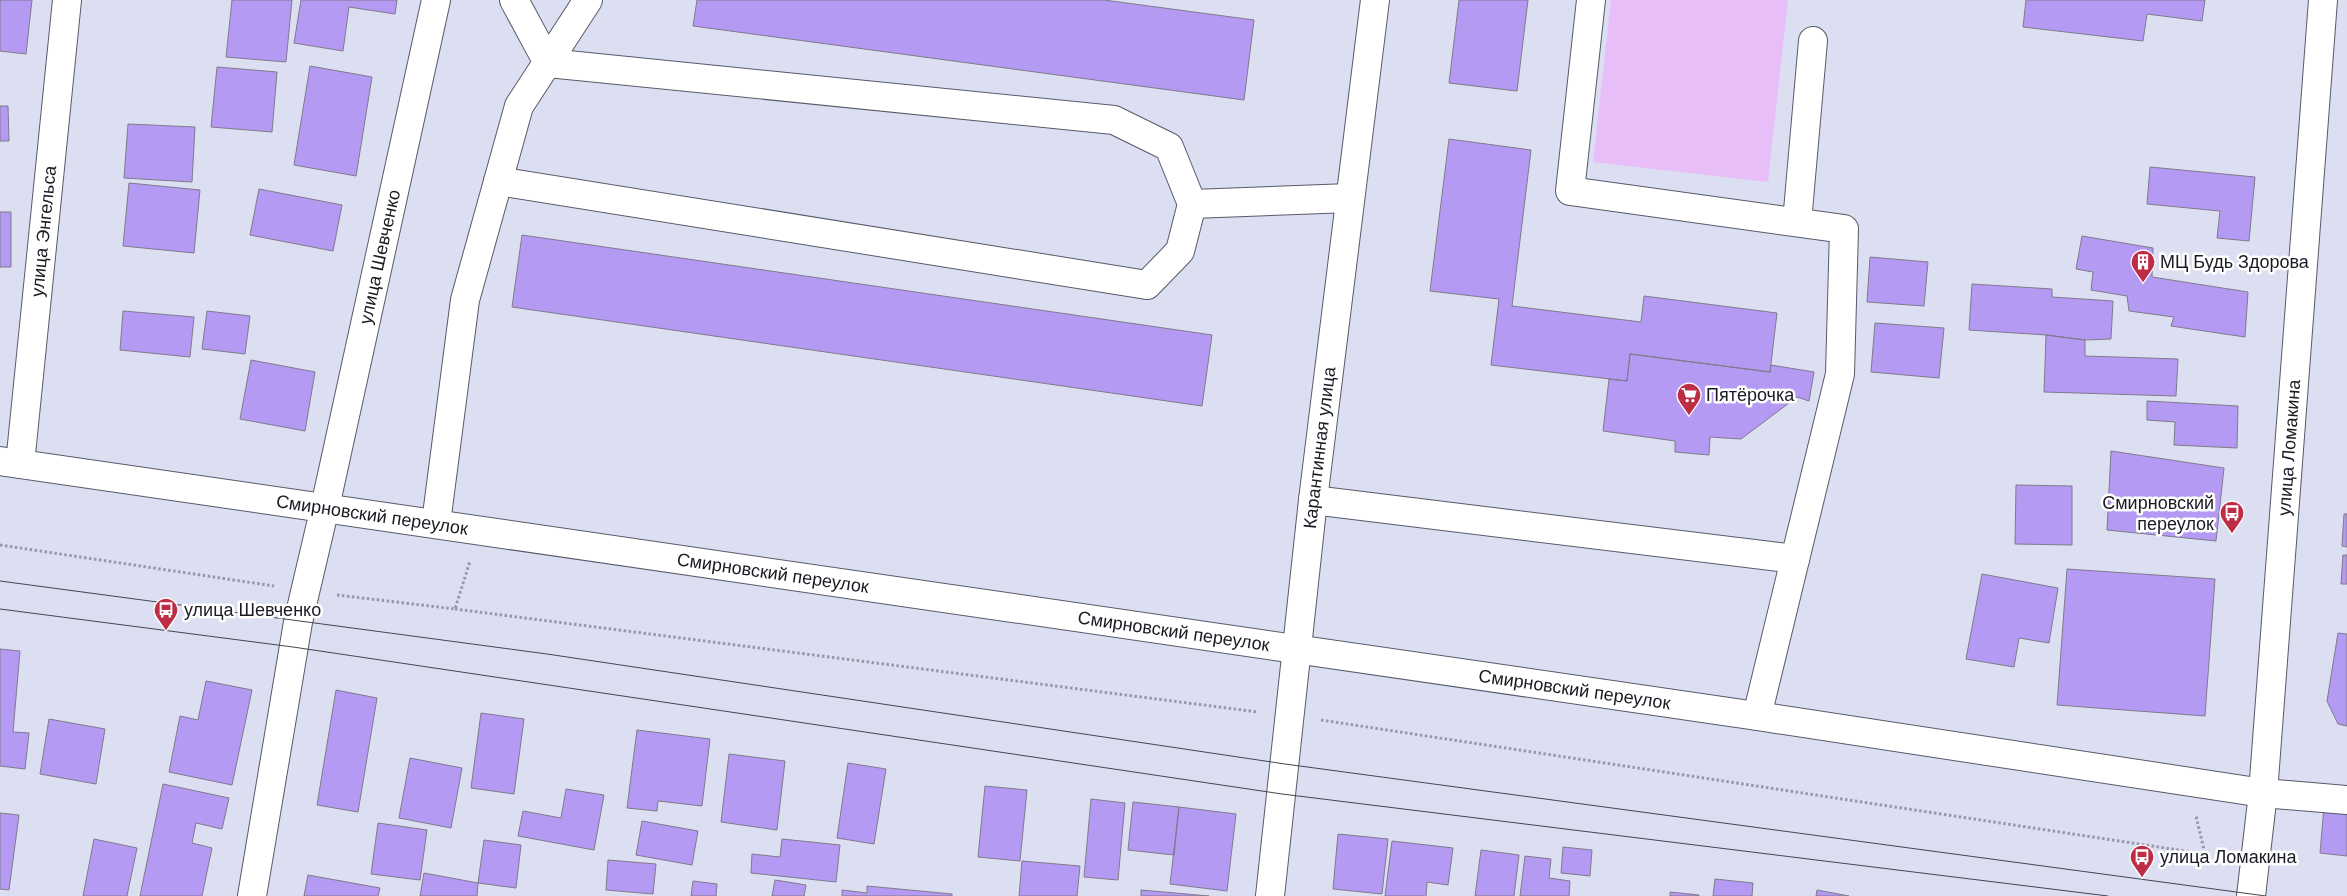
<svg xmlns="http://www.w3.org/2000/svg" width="2347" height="896" viewBox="0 0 2347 896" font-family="Helvetica,sans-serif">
<rect width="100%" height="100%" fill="#dcdff2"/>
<!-- green -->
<path fill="#e8bef8" d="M1611,0H1788L1768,182L1593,162Z"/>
<!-- building -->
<path fill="#b59af3" stroke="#7f7a8b" d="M0,0H32L26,54L0,51Z
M232,0H292L286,62L226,57Z
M301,0H397L395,14L349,7L343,51L294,43Z
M697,0H1104L1254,20L1244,100L693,26Z
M1459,0H1528L1517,91L1449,83Z
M2026,0H2205L2202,21L2147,14L2143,41L2023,27Z
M310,66L372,77L356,176L294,165Z
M217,67L277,72L272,132L211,127Z
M0,106H8L9,141H0Z
M128,124L195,127L192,182L124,178Z
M1449,139L1531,150L1512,306L1641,322L1644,296L1777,313L1770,372L1630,354L1627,381L1491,365L1499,299L1430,291Z
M2150,167L2255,177L2249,241L2217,238L2220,211L2147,204Z
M129,183L200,190L194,253L123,246Z
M259,189L342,205L333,251L250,235Z
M0,212H11V267H0Z
M522,235L1212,335L1202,406L512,307Z
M2082,236L2153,248L2152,277L2248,292L2245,337L2171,326L2174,317L2129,311L2127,296L2091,290L2093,272L2076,269Z
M1870,257L1928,262L1924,306L1867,302Z
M1972,284L2052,289V297L2113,301L2111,339L2085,340L2046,335L1969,330Z
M123,311L194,317L190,357L120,350Z
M207,311L250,316L245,354L202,349Z
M1875,323L1944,328L1939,378L1871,372Z
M2046,335L2085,340V356L2178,359L2176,396L2044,392Z
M1630,354L1770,372L1771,365L1814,372L1809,401L1797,397L1741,439L1710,437L1709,455L1675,452V441L1603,431L1609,379L1627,381Z
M251,360L315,372L305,431L240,419Z
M2147,401L2238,406L2237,448L2174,445L2175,422L2147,420Z
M2111,451L2224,468L2216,541L2107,530Z
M2016,485L2072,486V545L2015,544Z
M2344,514H2347V547L2342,546Z
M2343,555H2347V584H2341Z
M2067,569L2215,579L2205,716L2057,705Z
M1982,574L2058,588L2049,643L2019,638L2014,667L1966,659Z
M2338,633L2347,634V726L2338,724L2327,701Z
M0,649L20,651L13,732L29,733L25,769L0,766Z
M206,681L252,690L232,785L169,772L180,716L198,720Z
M336,690L377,698L358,812L317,805Z
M481,713L524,719L514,794L471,788Z
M49,719L105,729L96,784L40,774Z
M637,730L710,739L702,806L658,801L657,811L627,808Z
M729,754L785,761L777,830L721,822Z
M410,758L462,768L451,828L399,818Z
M848,763L886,769L874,844L837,838Z
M163,784L229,798L222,829L196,823L192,843L212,848L202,896H140Z
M985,786L1027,790L1020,861L978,857Z
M566,789L604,795L594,850L518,836L523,811L561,818Z
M1091,799L1125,803L1118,880L1084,877Z
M1133,802L1179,807L1174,855L1128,850Z
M1179,807L1236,814L1227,891L1170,884Z
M2324,807L2347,809V856L2320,853Z
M0,813L19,815L9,890L0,889Z
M642,821L698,831L692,865L636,855Z
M378,823L427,830L420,880L371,874Z
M1338,834L1388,839L1382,894L1333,889Z
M94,839L137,848L127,896H83Z
M782,839L840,845L836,882L751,873L752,854L780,857Z
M484,840L521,845L516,888L478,883Z
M1392,841L1453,848L1448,885L1427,882L1426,896H1385Z
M1563,847L1592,850L1590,876L1561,873Z
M1481,850L1519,855L1514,896H1475Z
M1525,856L1551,859L1549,878L1570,881L1569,896H1520Z
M608,860L656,864L653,894L606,890Z
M1022,861L1080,866L1077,896H1019Z
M424,873L478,883L477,896H420Z
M308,875L380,888L378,896H304Z
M1715,879L1753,883L1752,896H1713Z
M775,880L806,885L804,896H772Z
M693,881L717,884L716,896H691Z
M867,886L952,894V896H842V890L867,893Z
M1141,890L1209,896H1141Z
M1817,890L1849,896H1816Z
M1670,892L1699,895V896H1670Z"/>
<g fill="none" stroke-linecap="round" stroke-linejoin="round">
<defs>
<g id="minor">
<path d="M1591,0L1570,191L1844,229L1840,374L1757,716"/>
<path d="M498,181L1147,285L1180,251L1192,204L1169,147L1114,120L548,63L514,0"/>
<path d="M1192,204L1350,198"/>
<path d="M1797,222L1813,41"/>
<path id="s1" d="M20,464L67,0"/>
<path d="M1313,500L1795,559"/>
<path d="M436,523L465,300L519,106L588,0"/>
<path d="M2263,793L2347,800"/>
<path id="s2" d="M252,896L298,622L325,507L436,0"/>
<path id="s3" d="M1270,896L1313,500L1375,0"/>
</g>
<g id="major">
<path id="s4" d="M0,461L1757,716L2263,793"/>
<path id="s5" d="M2251,896L2263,793L2323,0"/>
</g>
</defs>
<!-- minor casing -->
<use href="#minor" stroke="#575a69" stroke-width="30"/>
<!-- major casing -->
<use href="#major" stroke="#575a69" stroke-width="30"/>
<!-- path -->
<path stroke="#9698a7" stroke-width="3" stroke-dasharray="2.5 2.5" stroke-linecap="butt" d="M0,545L274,586
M337,595L455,609L470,561
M455,609L1258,712
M1321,720L2205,854L2196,816"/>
<!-- minor -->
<use href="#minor" stroke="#fff" stroke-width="28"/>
<!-- major -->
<use href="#major" stroke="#fff" stroke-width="28"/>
<!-- tram -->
<path stroke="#454650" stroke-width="1" d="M0,581L547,654L1285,764L2266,896
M0,609L293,647L1282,794L2108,896"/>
</g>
<!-- icons -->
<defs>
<symbol id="building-pin" viewBox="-11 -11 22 30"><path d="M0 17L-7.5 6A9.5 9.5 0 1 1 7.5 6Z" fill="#be2d46" stroke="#fff"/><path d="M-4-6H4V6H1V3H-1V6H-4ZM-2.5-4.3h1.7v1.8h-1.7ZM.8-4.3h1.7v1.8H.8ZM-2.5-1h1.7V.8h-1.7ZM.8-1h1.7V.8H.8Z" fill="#fff"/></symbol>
<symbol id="supermarket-pin" viewBox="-11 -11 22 30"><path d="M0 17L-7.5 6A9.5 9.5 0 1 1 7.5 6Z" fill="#be2d46" stroke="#fff"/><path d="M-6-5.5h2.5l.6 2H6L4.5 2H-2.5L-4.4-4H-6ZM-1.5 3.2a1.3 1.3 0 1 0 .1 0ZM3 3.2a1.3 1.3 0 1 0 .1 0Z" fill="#fff"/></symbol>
<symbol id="bus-pin" viewBox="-11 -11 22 30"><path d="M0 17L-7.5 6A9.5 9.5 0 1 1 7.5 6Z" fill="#be2d46" stroke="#fff"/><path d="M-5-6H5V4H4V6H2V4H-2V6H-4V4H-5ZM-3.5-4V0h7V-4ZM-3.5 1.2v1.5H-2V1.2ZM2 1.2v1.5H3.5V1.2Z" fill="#fff"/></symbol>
</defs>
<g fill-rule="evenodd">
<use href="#building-pin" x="2129" y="248" width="28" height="38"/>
<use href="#supermarket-pin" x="1675" y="381" width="28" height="38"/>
<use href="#bus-pin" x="2218" y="499" width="28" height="38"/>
<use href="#bus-pin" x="152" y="596" width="28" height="38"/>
<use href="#bus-pin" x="2128" y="843" width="28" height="38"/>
</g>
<g text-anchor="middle" stroke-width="5" stroke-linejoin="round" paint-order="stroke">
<!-- street labels -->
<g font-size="18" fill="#1a1b22" stroke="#fff">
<text dy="6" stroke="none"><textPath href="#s1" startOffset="234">улица Энгельса</textPath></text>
<text dy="6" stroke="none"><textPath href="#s2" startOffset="652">улица Шевченко</textPath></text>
<text dy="6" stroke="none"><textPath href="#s3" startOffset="451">Карантинная улица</textPath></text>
<text dy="6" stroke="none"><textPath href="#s5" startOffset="450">улица Ломакина</textPath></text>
<text dy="6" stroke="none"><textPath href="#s4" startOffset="376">Смирновский переулок</textPath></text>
<text dy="6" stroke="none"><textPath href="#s4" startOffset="781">Смирновский переулок</textPath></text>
<text dy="6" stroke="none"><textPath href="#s4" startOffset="1186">Смирновский переулок</textPath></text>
<text dy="6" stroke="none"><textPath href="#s4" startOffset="1591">Смирновский переулок</textPath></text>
</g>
<!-- poi labels -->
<g font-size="18" fill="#1a1b22" stroke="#fff" text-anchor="start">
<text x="2160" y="268">МЦ Будь Здорова</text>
<text x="1706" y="401">Пятёрочка</text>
<text x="2214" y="509" text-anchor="end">Смирновский<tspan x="2214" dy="21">переулок</tspan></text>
<text x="184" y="616">улица Шевченко</text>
<text x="2160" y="863">улица Ломакина</text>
</g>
</g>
</svg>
